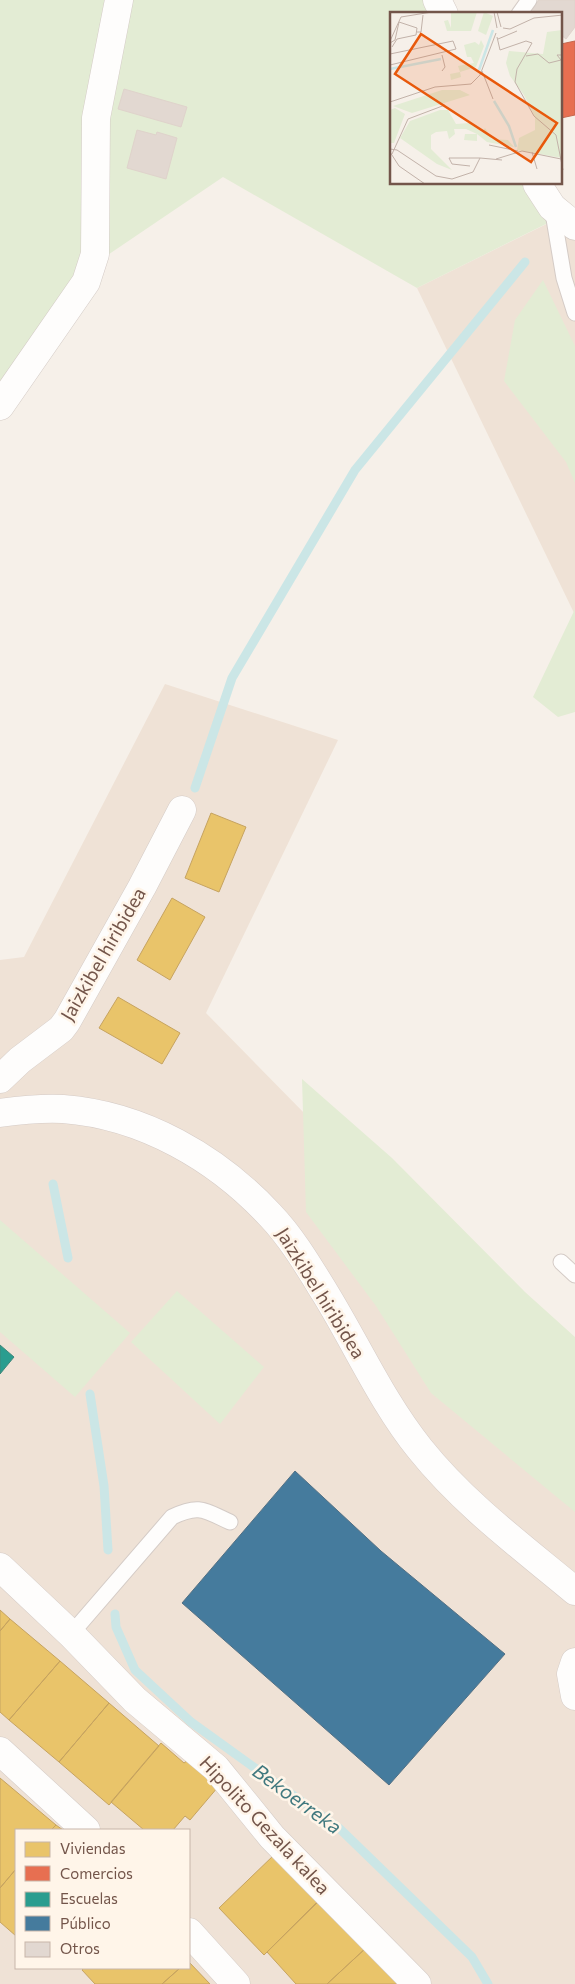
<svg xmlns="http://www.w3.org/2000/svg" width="575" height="1984" viewBox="0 0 575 1984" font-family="Commissioner,sans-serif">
<rect width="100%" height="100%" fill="#f6f0e9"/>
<!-- residential -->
<path fill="#efe2d6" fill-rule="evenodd" d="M575,210V615L417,288Z
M165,684L338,740L206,1013L575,1389V1984H0V960L24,957ZM16,1830H189V1968H16Z"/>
<!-- green -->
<path fill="#e3ecd4" d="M0,0H434L442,14H391V184H532L552,221L417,288L223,177L90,267L0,409Z
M543,280L575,346V483L566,462L504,381L515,320Z
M575,609V712L558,717L533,697Z
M302,1079L392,1158L525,1292L575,1337V1512L431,1393L376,1306L306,1212Z
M0,1220L130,1333L75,1397L0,1332Z
M177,1291L264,1367L220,1424L131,1342Z"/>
<!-- homes -->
<path fill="#e9c46a" stroke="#c6a360" d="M211,813L246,827L219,892L185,878Z
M172,898L205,917L170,980L137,960Z
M118,997L180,1033L162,1064L99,1028Z
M0,1610L10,1619L0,1631Z
M10,1619L60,1661L9,1720L0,1712V1631Z
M60,1661L109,1703L59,1762L9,1720Z
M109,1703L159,1746L109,1805L59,1762Z
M161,1743L184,1763L188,1760L218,1787L190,1820L185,1816L173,1830H144L111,1802Z
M0,1778L56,1825L51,1830H16V1869L0,1888Z
M56,1825L63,1830H51Z
M275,1854L319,1901L264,1955L219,1908Z
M16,1869V1936L0,1922V1888Z
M321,1898L367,1947L327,1984H296L267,1952Z
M367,1947L406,1984H327Z
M189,1962L210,1984H162L180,1968H189Z
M84,1968H180L162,1984H95L82,1970Z"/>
<!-- shops -->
<path fill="#e76f51" stroke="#c4674f" d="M575,41V115L561,118V44Z"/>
<!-- schools -->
<path fill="#2a9d8f" stroke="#40877a" d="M0,1345L14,1357L0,1374Z"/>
<!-- public -->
<path fill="#457b9d" stroke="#537084" d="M295,1471L381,1551L505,1654L389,1785L182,1603Z"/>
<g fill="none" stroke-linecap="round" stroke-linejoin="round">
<!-- stream -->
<path stroke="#cbe6e6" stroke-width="9" d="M195,788L232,678L355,470L525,262
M53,1184L68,1258
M90,1394L104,1486L108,1550
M115,1614L116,1627L135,1670L191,1722L340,1829L472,1957L488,1984"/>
</g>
<!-- building -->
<path fill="#e2d8d1" stroke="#dfd3cb" d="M539,0H575V27L566,39L561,35V14H533L530,11Z
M124,89L187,107L181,127L118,109Z
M137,130L156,135L157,132L177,138L166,179L127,168Z"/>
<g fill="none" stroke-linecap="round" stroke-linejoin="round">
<defs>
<path id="lane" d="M519,14L529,0
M552,207L564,278L575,313
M561,1262L575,1275
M71,1634L172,1517C199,1504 204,1510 230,1522"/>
<path id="street" d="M437,0L444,14
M537,184L552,207L575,226
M0,406L86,282L95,254L96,118L119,0
M0,1079L20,1060L61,1029L67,1021L142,887L182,810
M0,1567L71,1634L135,1700L216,1768L272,1837L417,1984
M575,1662L571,1674L575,1696
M0,1751L86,1830
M189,1932L236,1984"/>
<path id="secondary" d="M0,1113C21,1110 42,1108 63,1109C143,1115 217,1158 270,1215C292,1238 309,1267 325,1293C357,1345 382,1402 420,1449C464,1504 521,1546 575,1591"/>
</defs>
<!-- lane casing -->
<use href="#lane" stroke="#d4cbc6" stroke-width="17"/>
<!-- street casing -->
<use href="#street" stroke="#d4cbc6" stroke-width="29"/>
<!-- secondary casing -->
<use href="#secondary" stroke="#d5cbc6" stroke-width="29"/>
<!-- lane -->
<use href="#lane" stroke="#fefdfc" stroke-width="15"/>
<!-- street -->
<use href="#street" stroke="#fefdfc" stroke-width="28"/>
<!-- secondary -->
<use href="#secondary" stroke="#fefdfc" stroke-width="28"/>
</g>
<g text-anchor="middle" stroke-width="5" stroke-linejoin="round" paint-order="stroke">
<!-- street labels -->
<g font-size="19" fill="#73554a" stroke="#fff5e9">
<text transform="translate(103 954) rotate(-60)" y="7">Jaizkibel hiribidea</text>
<text transform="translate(321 1293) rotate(58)" y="7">Jaizkibel hiribidea</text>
<text transform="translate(265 1825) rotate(47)" y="7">Hipolito Gezala kalea</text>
</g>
<!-- water labels -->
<g font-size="20" font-style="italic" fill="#41797f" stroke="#fff5e9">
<text transform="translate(297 1799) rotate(36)" y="7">Bekoerreka</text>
</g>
</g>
<!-- overview -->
<g transform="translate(390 12)">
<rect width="172" height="172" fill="#f6f0e9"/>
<path d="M87,0L81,19H57L54,9L58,8L61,16V1ZM94,0L103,4L96,23L88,19ZM172,18V146L127,138L129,126L145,118V105L134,83L120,64L116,51L119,39L153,42L157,20ZM91,28L94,34L86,55L70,60L71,65L61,68L60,62L70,60L68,54L84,51L81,45H77L74,33L85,30L89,33ZM52,78H70L80,83L22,101L3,94ZM5,96L15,102L4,131H0V98ZM50,98H58L66,112L79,111L92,120L95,116L102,127L118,128L124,135L97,130L87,122V129L74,128L75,122H87L76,117H64L65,122L59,127L57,119L46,120L41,123V137L62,158L47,152L10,126L20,109Z" fill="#e3ecd4"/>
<path fill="none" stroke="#cbe6e6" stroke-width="2.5" d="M0,57L51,47M89,58L103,18M104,89L119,114L126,135"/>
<path fill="none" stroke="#c2b2a9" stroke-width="1" d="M104,0L107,16M107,0L111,15M113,16L120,17L144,6L173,3M27,20H31L33,3M107,25L110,38L136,29L142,31L127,57L125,70L144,104L166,123L173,158M108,27L127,19M0,29L11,5L42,0M0,31L5,28L9,10L27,16L26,23L7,27L2,35M0,42L63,29L66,37L0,53M52,43L55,55L52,59M136,44L148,42L159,51L171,48L167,43H173M92,59L103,87M0,90L45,75L81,72L90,63L106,21M99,133L128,139M0,137L7,138L46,164L62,167L83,160L90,146L112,148M0,140L9,154L35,172M142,140L147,157M2,142L18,107L55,93M106,147L132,139L171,147M80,154L62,152L59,146H90"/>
<path fill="#e8590c" fill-opacity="0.15" stroke="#e8590c" stroke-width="2.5" d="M31,22L167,111L141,150L5,62Z"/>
<rect width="172" height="172" fill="none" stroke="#73554a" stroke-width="2.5"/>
</g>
<!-- legend -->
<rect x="15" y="1829" width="175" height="140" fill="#fff5e9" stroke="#c7b5a9"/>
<rect x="25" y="1842" width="25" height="15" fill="#e9c46a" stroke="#c7b5a9"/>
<text x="60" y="1854" font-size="15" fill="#73554a">Viviendas</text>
<rect x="25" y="1866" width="25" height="15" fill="#e76f51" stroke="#c7b5a9"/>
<text x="60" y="1879" font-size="15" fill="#73554a">Comercios</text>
<rect x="25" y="1892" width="25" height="15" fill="#2a9d8f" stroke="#c7b5a9"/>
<text x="60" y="1904" font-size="15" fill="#73554a">Escuelas</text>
<rect x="25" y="1916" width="25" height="15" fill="#457b9d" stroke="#c7b5a9"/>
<text x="60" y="1929" font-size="15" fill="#73554a">Público</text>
<rect x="25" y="1942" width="25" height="15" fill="#e2d8d1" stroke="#c7b5a9"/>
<text x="60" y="1954" font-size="15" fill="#73554a">Otros</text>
</svg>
